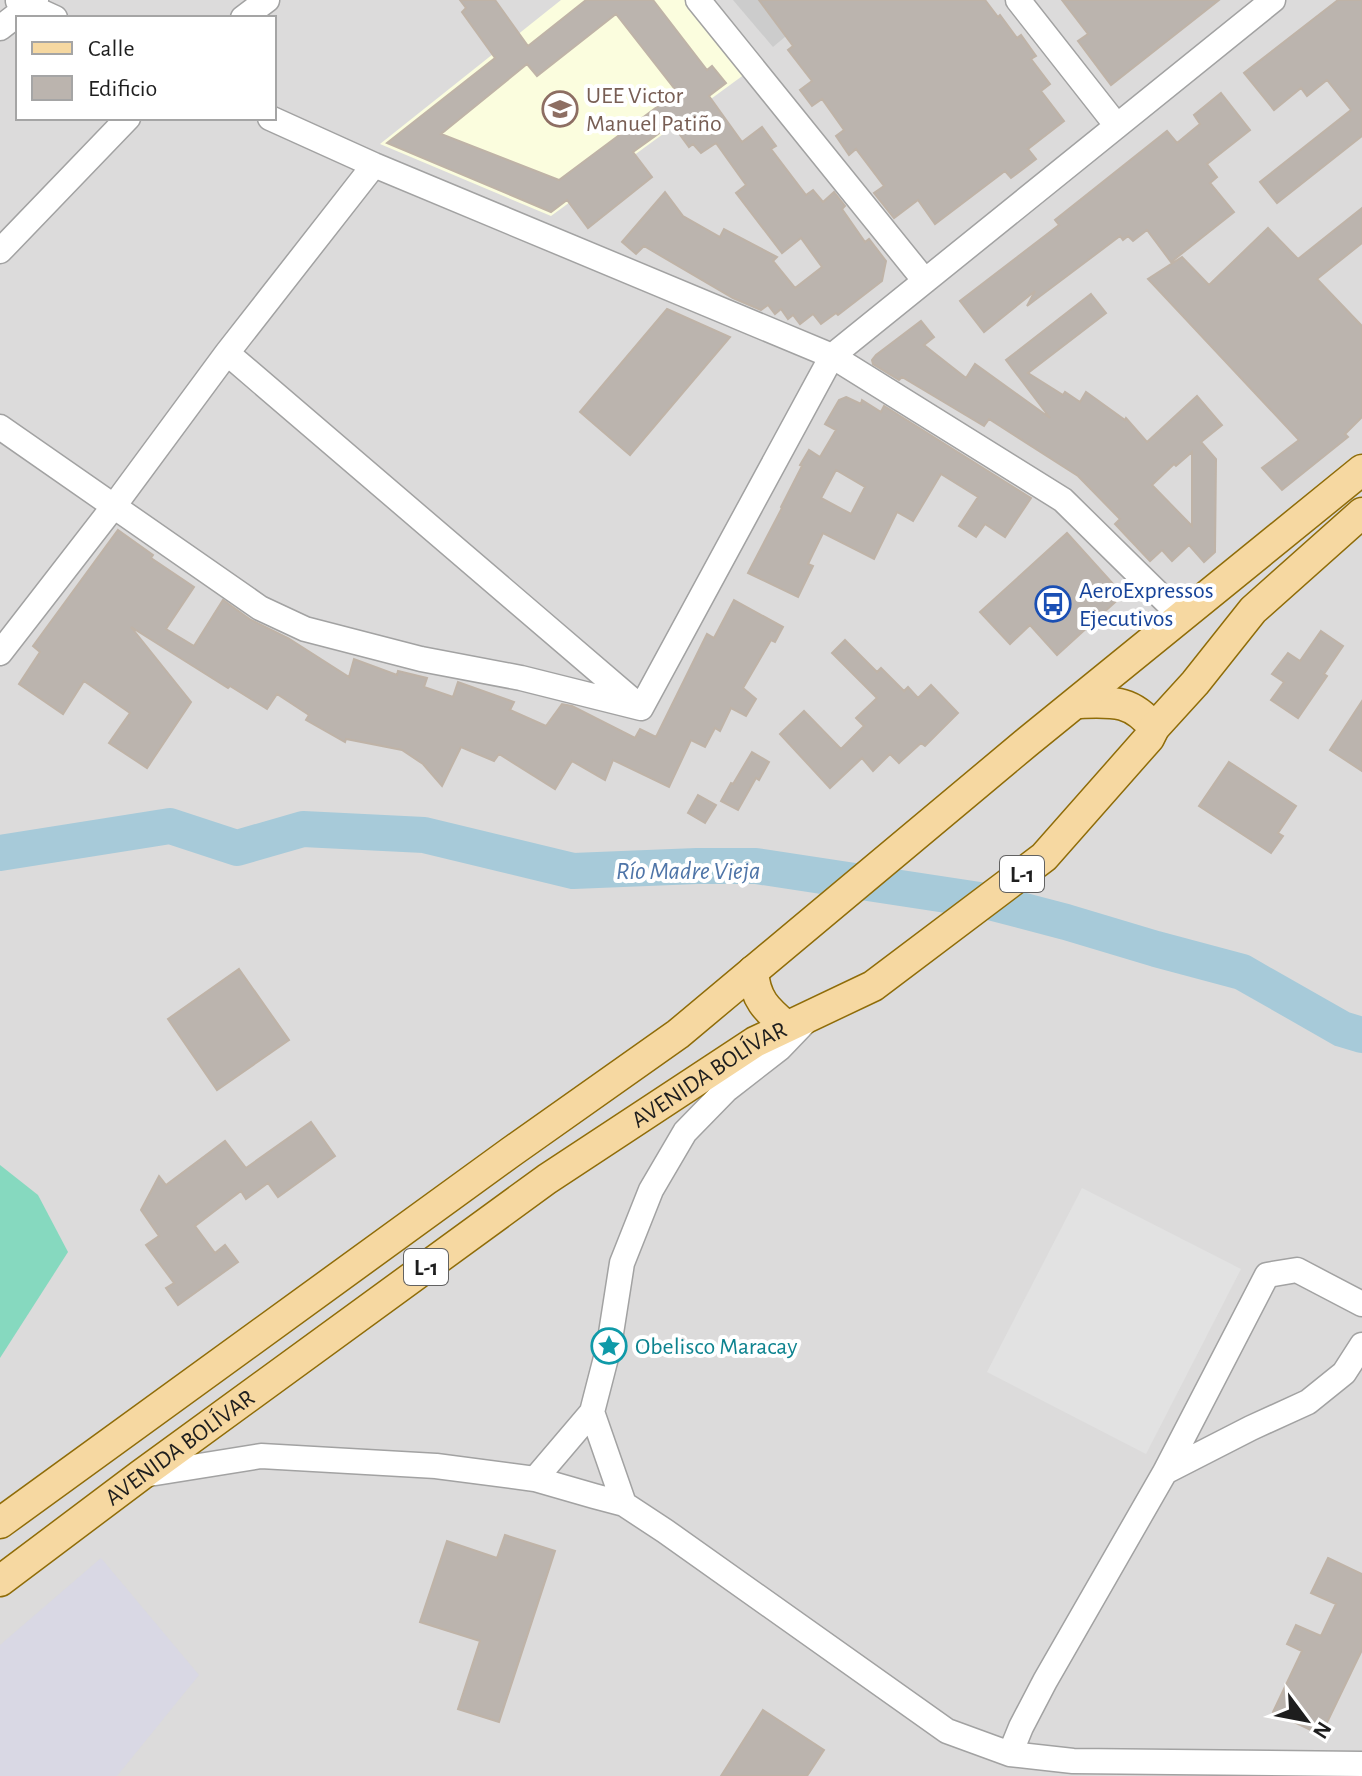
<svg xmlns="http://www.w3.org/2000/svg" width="1362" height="1776" viewBox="0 0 1362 1776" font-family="'Alegreya Sans',sans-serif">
<rect width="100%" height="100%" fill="#eeece4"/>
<!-- residential -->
<path fill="#dcdbdb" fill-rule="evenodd" d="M0,0H1362V1776H0ZM18,18H274V118H18Z"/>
<!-- education -->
<path fill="#fbfdde" d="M561,0H685L745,74L551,216L380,144Z"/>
<!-- religious -->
<path fill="#ccc" d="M733,0H829L773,47Z"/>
<!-- pitch -->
<path fill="#86d9bf" d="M0,1165L38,1195L68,1252L0,1358Z"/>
<!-- parking -->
<path fill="#e2e2e2" d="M1082,1188L1241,1269L1146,1454L987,1372Z"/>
<!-- plaza -->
<path fill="#d9d8e4" d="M101,1558L199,1675L117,1776H0V1645Z"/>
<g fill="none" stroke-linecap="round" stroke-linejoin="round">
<!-- river -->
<path stroke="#a7cad9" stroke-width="36" d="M0,853L170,826L237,848L303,829L424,835L573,871L697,866H756L986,901L1066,922L1156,949L1242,972L1342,1029L1362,1035"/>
</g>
<!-- building -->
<path fill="#bbb4ae" stroke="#bfb3a7" stroke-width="2" fill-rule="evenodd" d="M460,0H495L528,46L586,0H653L707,70L712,66L726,83L709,96L742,142L762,127L776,146L771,149L806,195L813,190L823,202L834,192L845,206L842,209L865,242L869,239L886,261L882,281L838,315L836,313L821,324L813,314L800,324L793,315L788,319L781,309L775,314L768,305L761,310L733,298L644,246L636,254L622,242L665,192L683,216L720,237L724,229L777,257L773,261L795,288L822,267L801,238L782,253L736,193L746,185L716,143L701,153L693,144L689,147L672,124L633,152L652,177L588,228L567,200L551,212L387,143L495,58L462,12L466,8ZM616,14L677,92L559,180L441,134L527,64L537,76Z
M759,0H985L998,17L1000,15L1017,38L1021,35L1036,56L1031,59L1050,84L1041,91L1064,121L1028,149L1036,159L1011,178L1005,171L935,224L918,200L894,218L874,193L884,186L856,149L849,155L836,136L844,130L822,99L812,106L800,90L812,81L788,50L793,46Z
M1062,0H1219L1111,85L1078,41L1088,34Z
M1338,0H1362V136L1277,203L1260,182L1351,110L1327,80L1307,96L1301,88L1274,110L1244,73Z
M1221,93L1250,130L1207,164L1217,177L1210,183L1234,212L1171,262L1147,230L1133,241L1128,236L1123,240L1120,236L1027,306L1035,291L984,332L960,301L1059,225L1055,220L1167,131L1177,143L1200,124L1194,115Z
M1362,208V243L1317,279L1362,326V417L1345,434L1348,437L1282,490L1262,468L1299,440L1148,279L1182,257L1209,285L1268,228L1298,259Z
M1091,294L1106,313L1028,373L1063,395L1065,392L1080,402L1086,392L1125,420L1126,418L1147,442L1197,396L1222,425L1201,442L1216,459L1215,552L1204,562L1189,545L1172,561L1162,550L1150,561L1115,524L1120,519L1078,476L989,419L984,426L902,377L899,380L873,364L872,360L876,355L921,321L934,337L924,345L966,378L975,364L1050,418L1006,360ZM1192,452V526L1152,485L1174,464L1176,466Z
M667,309L730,337L630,455L580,412Z
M846,397L861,404L862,400L881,412L884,406L1031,498L1005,537L985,524L976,537L959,526L978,497L941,474L913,521L897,512L874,559L823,533L808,564L813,566L798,597L748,573L782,508L781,507L802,466L800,465L809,450L820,457L836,430L825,424L839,400ZM836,470L865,487L851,514L821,498Z
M118,530L153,555L151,558L194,587L166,629L194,646L223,600L251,620L288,638L349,677L354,659L397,675L398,671L427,678L424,687L453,697L458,682L514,702L510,710L546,726L562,704L572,706L635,738L640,729L656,737L707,634L714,638L734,600L783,627L775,642L771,640L743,688L756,699L746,716L731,708L720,731L715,728L705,747L691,740L669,787L613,760L605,780L572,761L555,789L499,754L494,761L461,747L442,786L423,764L402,750L346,739L345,742L306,720L309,715L277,694L267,709L230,686L228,688L131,627L191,702L147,768L109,743L130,713L84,681L63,714L19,684L40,652L33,646Z
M1067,533L1123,595L1057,655L1030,625L1010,644L980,612Z
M1321,631L1343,646L1324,674L1327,676L1298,718L1271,700L1284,682L1272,674L1288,653L1300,661Z
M845,640L877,672L881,668L904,691L908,687L918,698L931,685L958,713L925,746L921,743L899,763L890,754L873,771L862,758L830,788L780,734L804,711L841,749L864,726L856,718L877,698L832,653Z
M1362,701V771L1330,750Z
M752,752L769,762L759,780L756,778L738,810L721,801L731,783L733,784Z
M1229,762L1296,806L1278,833L1283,836L1271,853L1199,806Z
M698,795L716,805L705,823L688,813Z
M239,969L289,1040L217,1090L168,1019Z
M311,1122L335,1156L278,1197L268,1183L246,1199L241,1191L195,1226L215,1253L225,1245L238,1262L178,1305L166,1288L174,1283L146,1245L159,1236L141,1210L159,1176L166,1185L225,1141L246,1168Z
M505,1535L555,1551L499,1722L458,1709L480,1641L420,1622L447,1541L497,1558Z
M1328,1558L1362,1574V1650L1321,1735L1273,1712L1302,1651L1287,1644L1296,1625L1321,1636L1336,1604L1311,1593Z
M763,1710L824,1750L807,1776H721Z"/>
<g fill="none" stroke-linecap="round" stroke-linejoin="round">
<defs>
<path id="minor" d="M698,0L925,281
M1018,0L1117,126
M18,1L55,18
M243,18L267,0
M0,28L36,0
M270,118L374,165L832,356L1063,500L1181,616
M0,251L128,118
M227,353L638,705
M0,427L260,608L305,629L421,659L521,678L641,708
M0,653L114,506L227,353L374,165
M641,708L832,356L1273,0
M1165,1472L1251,1428L1308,1402L1344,1373L1362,1345
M143,1475L261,1456L436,1466L535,1479L594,1496L624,1504L665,1531L947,1731L1010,1754L1073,1761L1362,1764
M535,1479L592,1412
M624,1504L592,1412L609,1346L622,1263L651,1190L685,1132L726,1090L780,1048L804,1023
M1010,1754L1021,1727L1045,1681L1165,1472L1267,1275L1297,1270L1362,1304"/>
<g id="major">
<path d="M1077,703C1112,702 1131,699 1154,728"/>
<path d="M753,971C755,999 766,1009 786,1026"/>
<path d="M0,1523L511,1152L678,1034L1026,743L1362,470"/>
<path id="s1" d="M0,1581L141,1475L547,1179L755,1042L873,986L1044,857L1149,738L1154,728L1195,683L1253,610L1362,513"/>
</g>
</defs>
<!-- minor casing -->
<use href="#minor" stroke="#a2a2a2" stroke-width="27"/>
<!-- major casing -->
<use href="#major" stroke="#8f6c08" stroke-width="33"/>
<!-- minor -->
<use href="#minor" stroke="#fff" stroke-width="24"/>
<!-- major -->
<use href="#major" stroke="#f6d8a1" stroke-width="30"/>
</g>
<!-- icons -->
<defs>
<symbol id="school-ring" viewBox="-11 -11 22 22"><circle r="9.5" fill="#fff" stroke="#8d6e63" stroke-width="1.5"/><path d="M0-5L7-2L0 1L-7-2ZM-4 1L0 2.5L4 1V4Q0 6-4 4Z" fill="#8d6e63"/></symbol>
<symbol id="bus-ring" viewBox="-11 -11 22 22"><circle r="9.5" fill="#fff" stroke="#1a4fb4" stroke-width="1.5"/><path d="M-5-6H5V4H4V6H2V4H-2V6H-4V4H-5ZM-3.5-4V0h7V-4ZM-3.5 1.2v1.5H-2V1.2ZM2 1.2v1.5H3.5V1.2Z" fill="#1a4fb4"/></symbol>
<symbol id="sight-ring" viewBox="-11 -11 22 22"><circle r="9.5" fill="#fff" stroke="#0f9aa8" stroke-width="1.5"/><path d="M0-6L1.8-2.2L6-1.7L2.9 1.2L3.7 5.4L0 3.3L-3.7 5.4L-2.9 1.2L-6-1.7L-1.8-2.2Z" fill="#0f9aa8"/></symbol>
</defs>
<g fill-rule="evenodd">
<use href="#school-ring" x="540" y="89" width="40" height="40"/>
<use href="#bus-ring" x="1033" y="584" width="40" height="40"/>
<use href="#sight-ring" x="589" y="1326" width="40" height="40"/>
</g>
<g text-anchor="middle" stroke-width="8" stroke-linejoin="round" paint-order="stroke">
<!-- shield labels -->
<g fill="#fff" stroke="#626262" stroke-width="2">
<rect x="1000" y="856" width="44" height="36" rx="6"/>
<rect x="404" y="1249" width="44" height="36" rx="6"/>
</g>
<g font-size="22" font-weight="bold" fill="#1e1e1e">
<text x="1022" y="882">L-1</text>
<text x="426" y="1275">L-1</text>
</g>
<!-- education labels -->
<g font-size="24" fill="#785e54" stroke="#fff" text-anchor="start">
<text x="586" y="103">UEE Victor<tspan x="586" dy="28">Manuel Patiño</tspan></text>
</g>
<!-- transit labels -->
<g font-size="24" fill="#164399" stroke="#fff" text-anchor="start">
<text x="1079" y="598">AeroExpressos<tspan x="1079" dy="28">Ejecutivos</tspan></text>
</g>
<!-- street labels -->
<g font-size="24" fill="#1e1e1e" stroke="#fff">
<text dy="8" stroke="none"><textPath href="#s1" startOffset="872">AVENIDA BOLÍVAR</textPath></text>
<text dy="8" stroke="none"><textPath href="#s1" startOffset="224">AVENIDA BOLÍVAR</textPath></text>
</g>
<!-- culture labels -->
<g font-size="24" fill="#0d838f" stroke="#fff" text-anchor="start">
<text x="635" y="1354">Obelisco Maracay</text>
</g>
<!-- water labels -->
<g font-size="26" font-style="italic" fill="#4f75a8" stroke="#fff">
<text x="688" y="879">Río Madre Vieja</text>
</g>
</g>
<!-- legend -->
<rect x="16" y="16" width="260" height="104" fill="#ffffff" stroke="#a5a5a5" stroke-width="2"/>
<rect x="32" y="42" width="40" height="12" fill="#f6d8a1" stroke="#a5a5a5" stroke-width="2"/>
<text x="88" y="56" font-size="24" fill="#1e1e1e">Calle</text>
<rect x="32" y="76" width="40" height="24" fill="#bbb4ae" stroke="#a5a5a5" stroke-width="2"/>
<text x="88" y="96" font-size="24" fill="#1e1e1e">Edificio</text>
<!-- north arrow -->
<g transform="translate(1306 1720) rotate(122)" stroke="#ffffff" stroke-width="6" paint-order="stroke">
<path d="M0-6L14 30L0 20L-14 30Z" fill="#1e1e1e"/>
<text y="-12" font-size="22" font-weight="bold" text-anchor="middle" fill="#1e1e1e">N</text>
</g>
</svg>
